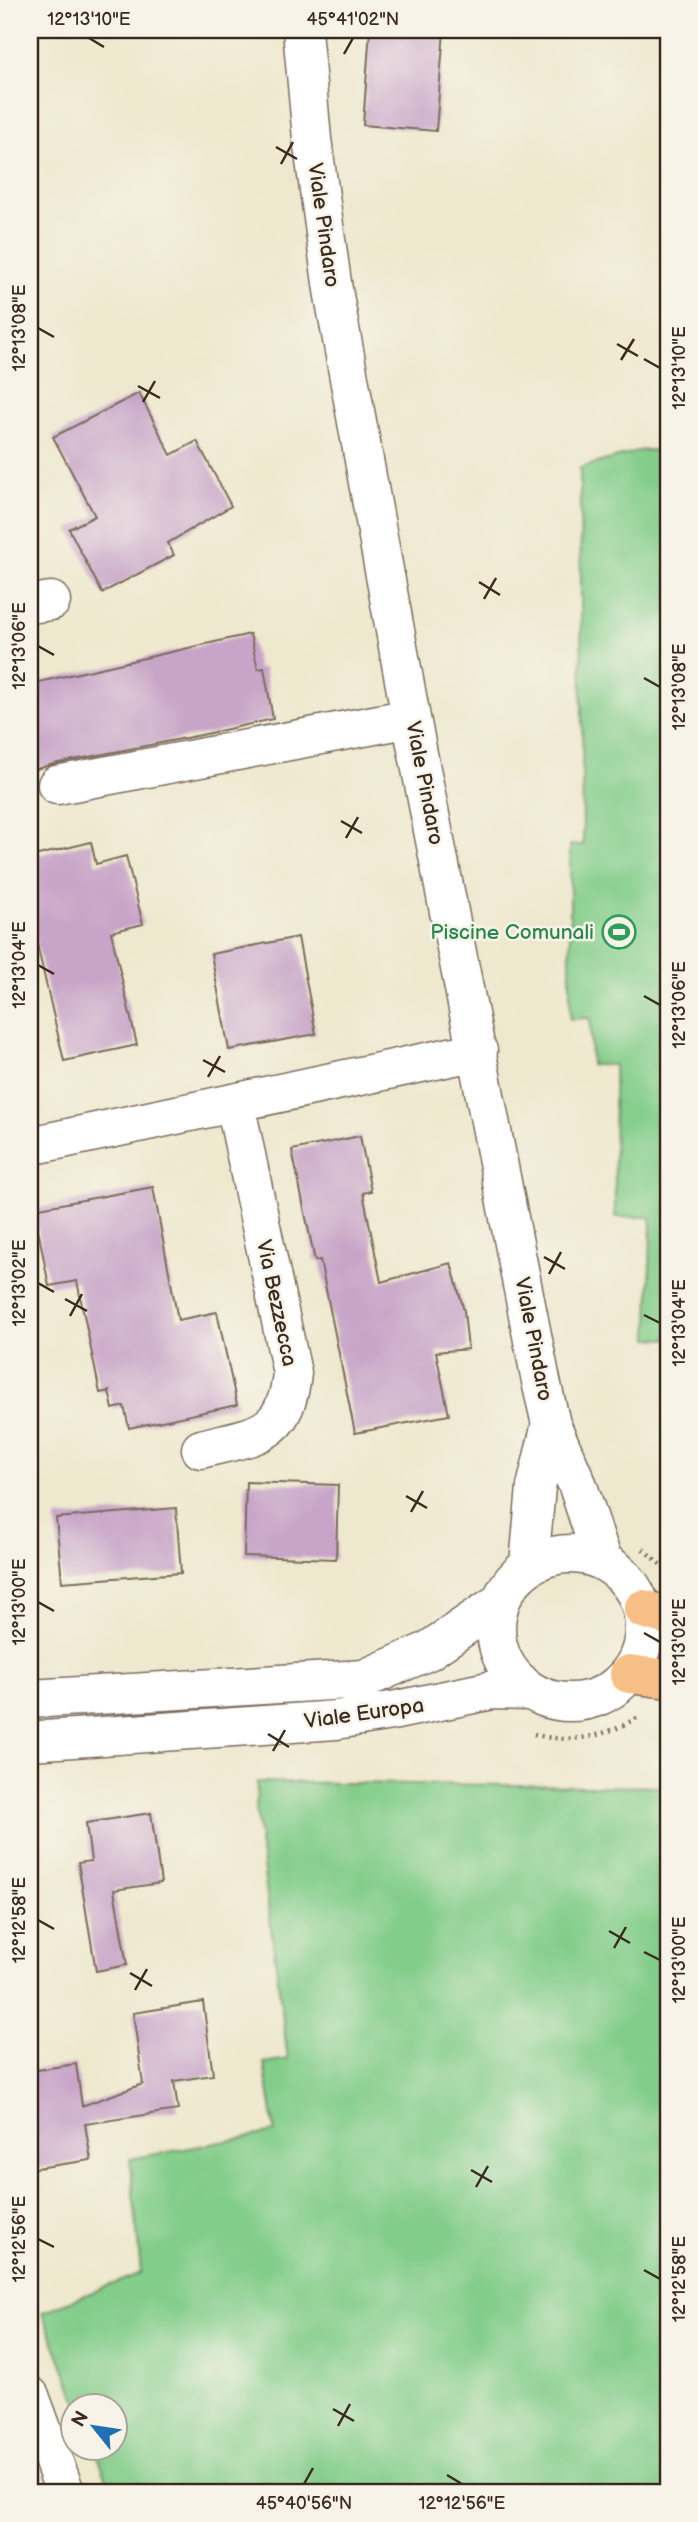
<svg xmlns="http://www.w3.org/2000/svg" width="698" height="2522" viewBox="0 0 698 2522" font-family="'Balsamiq Sans',sans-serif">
<rect width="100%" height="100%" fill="#f7f3e8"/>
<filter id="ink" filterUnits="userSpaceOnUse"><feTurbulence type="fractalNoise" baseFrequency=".0143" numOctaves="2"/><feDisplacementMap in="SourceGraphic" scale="14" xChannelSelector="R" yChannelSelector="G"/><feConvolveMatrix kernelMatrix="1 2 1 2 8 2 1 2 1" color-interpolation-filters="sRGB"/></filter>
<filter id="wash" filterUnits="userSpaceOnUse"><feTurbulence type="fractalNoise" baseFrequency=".00686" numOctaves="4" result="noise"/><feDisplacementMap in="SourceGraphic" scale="28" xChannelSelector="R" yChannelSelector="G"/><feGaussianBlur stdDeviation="1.57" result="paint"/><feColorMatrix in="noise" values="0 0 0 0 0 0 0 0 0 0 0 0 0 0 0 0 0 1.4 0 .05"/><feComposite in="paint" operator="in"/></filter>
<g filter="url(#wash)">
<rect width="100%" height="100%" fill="#eee8ce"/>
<!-- green -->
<path fill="#83cd8a" stroke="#5f7c54" stroke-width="2" d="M642,450L668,451V1339L649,1338L651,1217H615L614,1065H591L590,1018L570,1019V845H583L580,468Z
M257,1782L668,1787V2492H112L95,2449L116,2448V2406H79L42,2312L141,2273L130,2159L275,2132L264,2063L288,2059L256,1811Z"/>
<g id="blocks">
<!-- building -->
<path fill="#c8a5c8" d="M370,30H444L436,131L363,125Z
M139,393L171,455L197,441L231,506L168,543L174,555L102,593L69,529L95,516L53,437Z
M250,634L258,669L264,668L273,719L201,735L53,764L30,771V684Z
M91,842L96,864L126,856L143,924L111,932L137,1045L64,1061L30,914V857Z
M298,937L316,1034L229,1050L211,954Z
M360,1136L371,1191L363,1193L381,1282L451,1263L464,1311L468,1349L436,1352L449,1415L355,1433L320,1260L315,1261L292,1150Z
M153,1187L178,1320L217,1312L237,1405L129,1428L124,1406L113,1409L109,1391L100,1393L77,1281L49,1286L34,1209Z
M246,1482L338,1485L336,1559L244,1556Z
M176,1508L181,1573L62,1582L56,1518Z
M151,1813L161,1883L114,1890L127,1965L96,1971L78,1863L91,1861L86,1823Z
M203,2002L213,2075L174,2081L178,2110L85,2124L91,2160L30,2169V2071L76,2064L82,2106L143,2084L133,2013Z"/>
</g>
</g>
<g filter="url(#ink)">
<use href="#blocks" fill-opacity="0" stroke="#7a6c5c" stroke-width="2"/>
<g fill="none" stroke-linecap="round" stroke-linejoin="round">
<defs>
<path id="minor" d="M302,30L312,139L333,290L411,718L541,1381L551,1424L578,1486L602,1559
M30,604L51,601
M57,785L411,718
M30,1146L478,1051
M201,1449C254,1435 286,1438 292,1373L235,1103
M496 1628a74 74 0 1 1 148 0a74 74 0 1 1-148 0Z
M529,1565L536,1487L551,1424
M30,1699L364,1679L428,1651L500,1602
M30,1741L336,1720L397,1710L493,1690L530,1691
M30,2396L65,2492"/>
<path id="major" d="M643,1609L668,1616
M629,1674L668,1679"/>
</defs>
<!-- minor casing -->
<use href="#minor" stroke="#7a6c5c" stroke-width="41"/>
<!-- major casing -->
<use href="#major" stroke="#7a6c5c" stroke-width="41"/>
<!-- path -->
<path stroke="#7a6c5c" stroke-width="4.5" stroke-dasharray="2 5" stroke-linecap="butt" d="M643,1549L668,1571
M534,1734C556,1741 585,1740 606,1732C617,1729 627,1723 637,1718"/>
<!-- minor -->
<use href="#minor" stroke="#fff" stroke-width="38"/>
<!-- major -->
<use href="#major" stroke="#f5bf86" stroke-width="38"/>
</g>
</g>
<!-- ticks -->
<path fill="none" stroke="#3b2a1e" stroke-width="2.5" d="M89,38L104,47M344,54L353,38M276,147L297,159M281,164L293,142M38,328L54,337M617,344L638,356M644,359L660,368M621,360L634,339M138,386L160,398M143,402L155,381M479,582L500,595M484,599L496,578M38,646L54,655M644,678L660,687M341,821L362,833M346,838L358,817M38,965L54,974M644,996L660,1005M203,1060L225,1072M208,1077L220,1056M544,1257L565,1269M549,1274L561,1252M38,1283L54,1292M65,1299L87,1311M644,1315L660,1323M70,1316L82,1294M406,1496L427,1508M411,1512L423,1491M38,1602L54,1611M644,1633L660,1642M268,1734L289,1747M273,1751L285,1730M38,1920L54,1929M609,1931L630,1943M614,1948L626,1927M644,1952L660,1960M130,1973L152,1986M135,1990L147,1969M471,2170L492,2182M476,2187L488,2166M38,2239L54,2247M644,2270L660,2279M333,2409L354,2421M338,2426L350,2404M447,2475L462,2484M304,2484L313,2468"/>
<!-- icons -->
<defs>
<symbol id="stadium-ring" viewBox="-11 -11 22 22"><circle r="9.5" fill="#f7f3e8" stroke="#2e9e5b" stroke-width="1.5"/><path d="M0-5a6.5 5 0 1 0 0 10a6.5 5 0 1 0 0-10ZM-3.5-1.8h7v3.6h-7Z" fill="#2e9e5b"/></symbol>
</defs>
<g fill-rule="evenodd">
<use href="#stadium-ring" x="600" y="913" width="38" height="38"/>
</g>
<g text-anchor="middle" stroke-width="5" stroke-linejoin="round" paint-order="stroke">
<!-- street labels -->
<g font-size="21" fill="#3b2a1e" stroke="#f7f3e8">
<text transform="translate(324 225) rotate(82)" y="7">Viale Pindaro</text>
<text transform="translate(425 783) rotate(79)" y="7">Viale Pindaro</text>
<text transform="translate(277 1303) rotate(78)" y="7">Via Bezzecca</text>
<text transform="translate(534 1339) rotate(79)" y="7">Viale Pindaro</text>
<text transform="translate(364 1713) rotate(-8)" y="7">Viale Europa</text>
</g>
<!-- leisure labels -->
<g font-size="21" fill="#27864d" stroke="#f7f3e8" text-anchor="end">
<text x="594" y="939">Piscine Comunali</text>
</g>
</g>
<!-- margin -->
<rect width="698" height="2522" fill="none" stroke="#f7f3e8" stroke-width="77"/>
<!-- north arrow -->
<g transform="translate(94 2427) rotate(300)"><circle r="33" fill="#f7f3e8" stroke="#aca397" stroke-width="2"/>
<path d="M0-5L12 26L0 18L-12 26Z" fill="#1f6fb2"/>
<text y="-10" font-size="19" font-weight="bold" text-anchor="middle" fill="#3b2a1e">N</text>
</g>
<rect x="38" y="38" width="622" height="2446" fill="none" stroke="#3b2a1e" stroke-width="2.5"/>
<g font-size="18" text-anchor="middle" fill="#3b2a1e">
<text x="89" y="25">12°13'10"E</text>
<text x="353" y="25">45°41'02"N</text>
<text transform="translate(19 328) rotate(-90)" y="6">12°13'08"E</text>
<text transform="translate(679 368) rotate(-90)" y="6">12°13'10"E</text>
<text transform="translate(19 646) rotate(-90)" y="6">12°13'06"E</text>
<text transform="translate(679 687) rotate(-90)" y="6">12°13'08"E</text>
<text transform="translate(19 965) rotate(-90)" y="6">12°13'04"E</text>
<text transform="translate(679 1005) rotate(-90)" y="6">12°13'06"E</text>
<text transform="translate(19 1283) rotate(-90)" y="6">12°13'02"E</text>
<text transform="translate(679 1323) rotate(-90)" y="6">12°13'04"E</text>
<text transform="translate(19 1602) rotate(-90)" y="6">12°13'00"E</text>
<text transform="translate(679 1642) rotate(-90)" y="6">12°13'02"E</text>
<text transform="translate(19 1920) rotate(-90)" y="6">12°12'58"E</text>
<text transform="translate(679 1960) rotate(-90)" y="6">12°13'00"E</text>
<text transform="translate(19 2239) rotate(-90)" y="6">12°12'56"E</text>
<text transform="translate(679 2279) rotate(-90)" y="6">12°12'58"E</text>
<text x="304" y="2509">45°40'56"N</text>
<text x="462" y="2509">12°12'56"E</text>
</g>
</svg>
